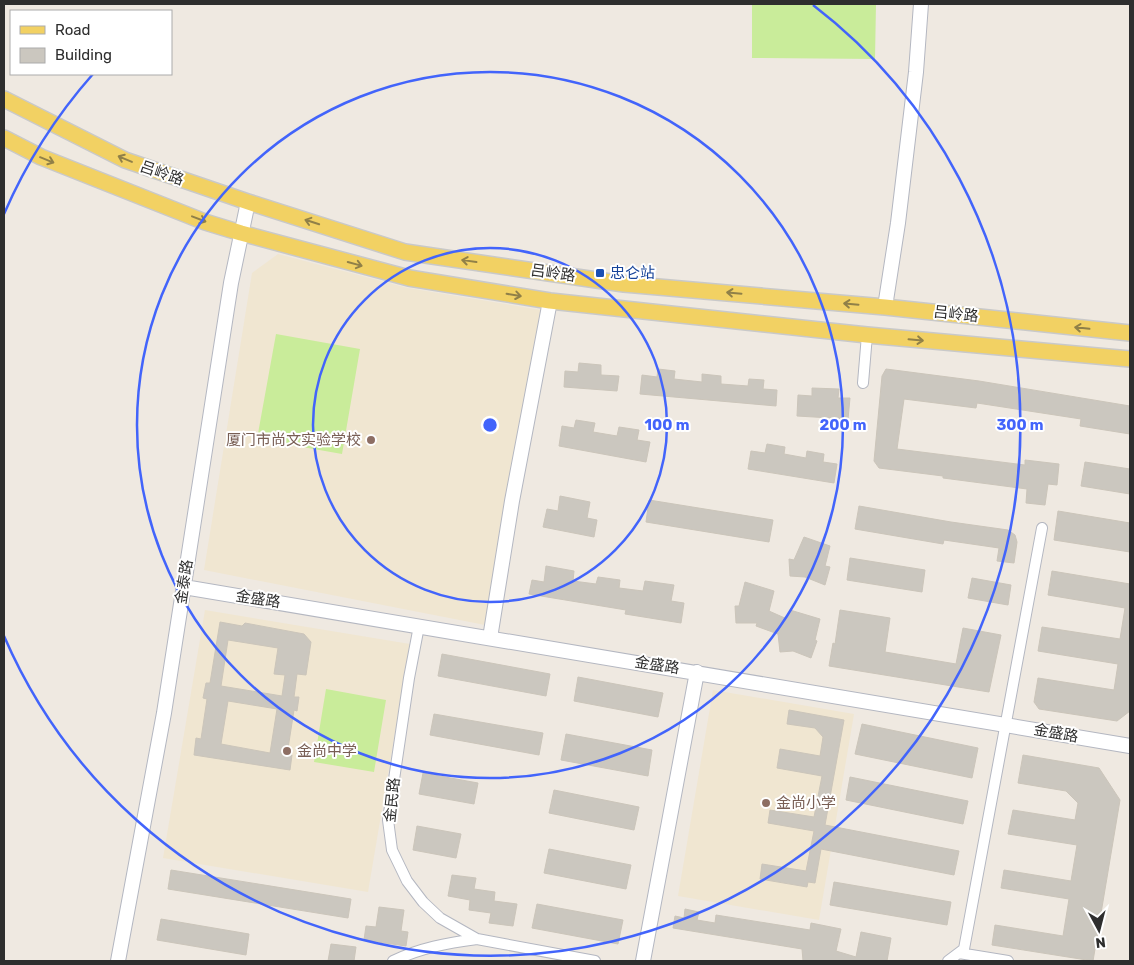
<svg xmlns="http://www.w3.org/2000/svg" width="1134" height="965" viewBox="0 0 1134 965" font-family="Rubik,'Noto Sans SC',sans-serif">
<rect width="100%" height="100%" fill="#efe9e1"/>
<!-- education -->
<path fill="#f0e6d1" d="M278,254L408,288L541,310L485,625L204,570L252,273Z
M205,610L410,644L368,892L163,858Z
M713,690L854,714L819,920L678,896Z"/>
<!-- pitch -->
<path fill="#c9ec9a" d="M752,4H876L875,59L752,58Z
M276,334L360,349L342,454L257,439Z
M326,689L386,700L374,772L314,762Z"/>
<!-- building -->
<path fill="#cbc7bf" stroke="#cbc5ba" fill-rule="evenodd" d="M579,363L601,365V375L619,376L617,391L564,387L565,371L578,372Z
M658,369L675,371L674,379L702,382V374L721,376V384L748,386L749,379L764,380L763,389L777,390L776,406L640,394L642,375L657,377Z
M886,369L979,381L1130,406V434L1080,426L1081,419L977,403L976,408L904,399L897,449L1025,465V460L1059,464L1057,485L1048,484L1045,505L1026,503L1027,489L943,478V476L879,468L874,461L882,376Z
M812,388L839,389L838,398H850L848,419L797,416L798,395L812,396Z
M576,420L595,423L593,432L617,436L619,427L639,430L637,440L650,442L646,462L559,446L562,426L574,428Z
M767,444L785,447L784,454L806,458L807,451L824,454L823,462L837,464L834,483L748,469L751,451L765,453Z
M1085,462L1130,469V494L1081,486Z
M560,496L590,502L587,518L597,520L594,537L543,527L547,509L558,511Z
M649,500L773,520L769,542L646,522Z
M859,506L951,522L1008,530L1015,535L1017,542L1014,563L997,561L999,548L944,540L943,544L855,529Z
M1058,511L1130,523V552L1054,540Z
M804,537L830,546L825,566L830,567L825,585L805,577L790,576L789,559L794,560Z
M850,558L925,570L922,592L847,580Z
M546,566L574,571L573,581L596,584L598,577L620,580L619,588L643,591L645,581L674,585L671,601L684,603L681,623L625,614L626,610L529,594L532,580L544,582Z
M1052,571L1130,584V711L1117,721L1039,709L1034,702L1038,678L1114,690L1118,664L1038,651L1042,627L1120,639L1125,608L1048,595Z
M972,578L1011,585L1008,605L968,598Z
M745,582L774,591L769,611L787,619L790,610L820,619L815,640L817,641L811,658L793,651L780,652L778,634L756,626L757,623H736L735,606H739Z
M840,610L890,618L885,652L956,664L963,628L1001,635L989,692L829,666L833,643L835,644Z
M220,622L242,626L245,623L304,634L311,642L306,675L297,674L294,697H299L297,711L294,710L287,755H292L290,770L194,755L196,738L201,739L207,699L203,698L206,683H210ZM228,640L278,648L274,674L285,675L282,696L221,686ZM228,701L277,709L270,753L221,744Z
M442,654L550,674L546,696L438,676Z
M578,677L663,693L658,717L574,701Z
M789,710L844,720L825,825L959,851L954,875L821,849L815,883L808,882L807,887L760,879L762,864L806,871L814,831L768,823L770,810L814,817L822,776L777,768L780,749L820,756L823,737L815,728L787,724Z
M434,714L543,733L539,755L430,735Z
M862,724L978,748L972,778L855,754Z
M566,734L652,750L648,776L561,760Z
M1023,755L1099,768L1120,800L1093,961L992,945L995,925L1063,936L1069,899L1001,888L1004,870L1071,881L1077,845L1008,834L1013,810L1075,820L1078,803L1066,791L1018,783Z
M423,773L478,783L474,804L419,794Z
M850,777L968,801L963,824L846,800Z
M554,790L639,807L634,830L549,813Z
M417,826L461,834L456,858L413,850Z
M549,849L631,865L626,889L544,873Z
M171,870L351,899L348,918L168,889Z
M452,875L476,878L474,889L495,892L494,901L517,904L513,926L489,923L491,913L469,910L470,900L448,896Z
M834,882L951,902L947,925L830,905Z
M537,904L623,920L618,944L532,928Z
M379,907L404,910L401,931L408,932L406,946L364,940L366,926L376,927Z
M685,909L699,912L697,920L715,923L716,915L810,930L811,923L841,929L836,951L856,957L861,932L891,938L887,961H803L802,949L673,928L675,916L684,918Z
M161,919L249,934L246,955L157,940Z
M331,944L356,947L354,961H328Z"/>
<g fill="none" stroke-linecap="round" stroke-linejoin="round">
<defs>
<path id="street" d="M863,383L867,335
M419,626L409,678L388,820L392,850L407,881L423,902L440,918L477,939L595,961
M959,953L1008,961
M393,961C420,948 447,943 477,939
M948,961L964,949L1042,528"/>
<path id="secondary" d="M885,307L898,223L916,72L921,4
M184,587L1130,746
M490,638L512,501L550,301
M118,961L164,713L231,283L248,202
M643,961L697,672"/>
<path id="primary" d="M4,99L125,160L248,202L405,252L624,284L885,307L1130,333
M4,138L41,157L205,222L241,233L409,278L550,301L867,335L1130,359"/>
</defs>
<!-- street casing -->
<use href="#street" stroke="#b4b7c1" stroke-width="12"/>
<!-- secondary casing -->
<use href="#secondary" stroke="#b4b7c1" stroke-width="16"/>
<!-- primary casing -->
<use href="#primary" stroke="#c9c9c9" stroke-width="18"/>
<!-- street -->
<use href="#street" stroke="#fff" stroke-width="10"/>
<!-- secondary -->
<use href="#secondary" stroke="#fff" stroke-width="14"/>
<!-- primary -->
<use href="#primary" stroke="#f2d163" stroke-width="15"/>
</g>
<!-- one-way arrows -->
<defs><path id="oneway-shaft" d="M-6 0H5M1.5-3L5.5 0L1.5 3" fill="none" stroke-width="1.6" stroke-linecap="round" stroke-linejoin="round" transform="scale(1.25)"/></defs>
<g stroke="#908048">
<use href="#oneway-shaft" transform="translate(125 159) rotate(-157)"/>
<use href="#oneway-shaft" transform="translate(47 160) rotate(22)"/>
<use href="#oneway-shaft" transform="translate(199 219) rotate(21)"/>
<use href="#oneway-shaft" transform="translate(312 222) rotate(-162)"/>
<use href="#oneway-shaft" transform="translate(469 261) rotate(-172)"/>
<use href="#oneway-shaft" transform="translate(355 264) rotate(15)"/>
<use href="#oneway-shaft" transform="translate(734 293) rotate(-175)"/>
<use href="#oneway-shaft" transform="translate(514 295) rotate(9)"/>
<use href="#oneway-shaft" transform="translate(851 304) rotate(-175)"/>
<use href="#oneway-shaft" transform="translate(1082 328) rotate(-174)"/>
<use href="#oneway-shaft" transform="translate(916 340) rotate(5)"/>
</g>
<!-- distance rings -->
<g fill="none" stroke="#4264fb" stroke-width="2.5">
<circle cx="490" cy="425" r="177"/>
<circle cx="490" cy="425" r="353"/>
<path d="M4 214A530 530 0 0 1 93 74M813 5A530 530 0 1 1 4 636"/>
</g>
<!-- markers -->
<rect fill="#1a4fb4" stroke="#fff" stroke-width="2" x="595" y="268" width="10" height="10" rx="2.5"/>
<g fill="#8d6e63" stroke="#fff" stroke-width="2">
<circle cx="371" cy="440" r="5"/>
<circle cx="287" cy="751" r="5"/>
<circle cx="766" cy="803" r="5"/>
</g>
<g text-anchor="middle" stroke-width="4" stroke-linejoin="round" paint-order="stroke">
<!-- street labels -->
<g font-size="15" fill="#2e2e2e" stroke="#fff">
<text transform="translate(162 173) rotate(19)" y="5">吕岭路</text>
<text transform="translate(553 273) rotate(8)" y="5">吕岭路</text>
<text transform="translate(956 314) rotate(6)" y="5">吕岭路</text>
<text transform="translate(184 582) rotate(-81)" y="5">金泰路</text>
<text transform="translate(258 599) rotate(9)" y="5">金盛路</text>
<text transform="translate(657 665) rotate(9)" y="5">金盛路</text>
<text transform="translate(1056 733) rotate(10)" y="5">金盛路</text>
<text transform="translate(392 800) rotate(-84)" y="5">金民路</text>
</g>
<!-- transit labels -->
<g font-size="15" fill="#164399" stroke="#fff" text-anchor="start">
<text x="610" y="278">忠仑站</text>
</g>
<!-- education labels -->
<g font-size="15" fill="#785e54" stroke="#fff" text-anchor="start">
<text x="361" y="445" text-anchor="end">厦门市尚文实验学校</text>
<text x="297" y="756">金尚中学</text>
<text x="776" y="808">金尚小学</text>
</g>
</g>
<circle cx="490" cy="425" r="8" fill="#4264fb" stroke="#fff" stroke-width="2.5"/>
<g font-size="15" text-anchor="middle" font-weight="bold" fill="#4264fb" stroke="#fff" stroke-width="4" stroke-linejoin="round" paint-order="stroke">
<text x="667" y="430">100 m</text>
<text x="843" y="430">200 m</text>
<text x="1020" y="430">300 m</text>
</g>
<!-- border -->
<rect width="1134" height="965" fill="none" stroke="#2e2e2e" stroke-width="10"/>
<!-- legend -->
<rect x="10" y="10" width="162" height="65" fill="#ffffff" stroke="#ababab"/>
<rect x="20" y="26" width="25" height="8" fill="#f2d163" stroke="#ababab"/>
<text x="55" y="35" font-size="15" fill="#2e2e2e">Road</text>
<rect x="20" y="48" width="25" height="15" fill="#cbc7bf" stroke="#ababab"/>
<text x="55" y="60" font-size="15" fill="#2e2e2e">Building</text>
<!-- north arrow -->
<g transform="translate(1099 930) rotate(173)" stroke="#ffffff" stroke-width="4" paint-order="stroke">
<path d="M0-4L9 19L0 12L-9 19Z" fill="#2e2e2e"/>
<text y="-8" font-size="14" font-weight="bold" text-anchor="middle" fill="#2e2e2e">N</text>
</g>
</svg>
